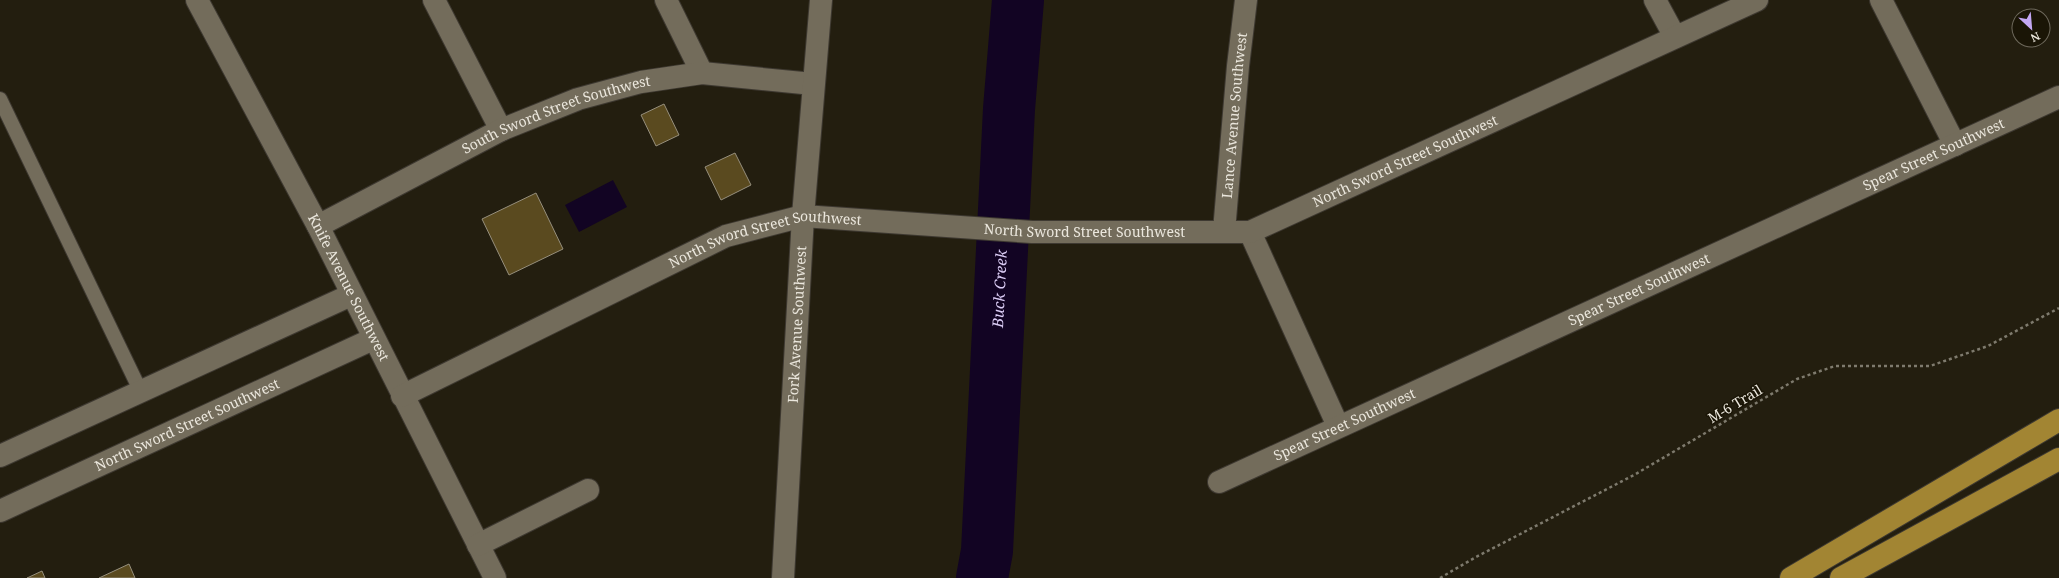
<svg xmlns="http://www.w3.org/2000/svg" width="2059" height="578" viewBox="0 0 2059 578" font-family="'Noto Serif',serif">
<rect width="100%" height="100%" fill="#231e0f"/>
<!-- water -->
<path fill="#120423" d="M613,180L627,207L579,232L565,205Z"/>
<g fill="none" stroke-linecap="round" stroke-linejoin="round">
<!-- river -->
<path stroke="#120423" stroke-width="52" id="s1" d="M982,578L987,551L1009,109L1018,0"/>
</g>
<!-- building -->
<path fill="#5a4a1f" stroke="#968f7d" d="M664,104L679,135L656,146L641,115Z
M735,153L751,185L721,200L705,167Z
M536,193L563,249L509,275L482,219Z
M129,564L135,578H99Z
M42,571L45,578H27Z"/>
<g fill="none" stroke-linecap="round" stroke-linejoin="round">
<defs>
<path id="service" d="M0,99L141,392"/>
<g id="minor">
<path id="s2" d="M197,0L318,226L495,578"/>
<path d="M434,0L501,130"/>
<path d="M666,0L702,73"/>
<path d="M1655,0L1675,37"/>
<path d="M1881,0L1955,145"/>
<path id="s3" d="M318,226L501,130L578,99L641,82L702,73L813,84"/>
<path id="s4" d="M1224,231L1238,66L1246,0"/>
<path d="M1250,232L1338,426"/>
<path id="s5" d="M402,396L726,236L803,216L1032,232H1250L1757,0"/>
<path d="M0,456L351,295"/>
<path id="s6" d="M1219,482L2059,97"/>
<path id="s7" d="M0,511L373,339"/>
<path d="M478,545L588,490"/>
<path id="s8" d="M783,578L803,216L821,0"/>
</g>
<path id="motorway" d="M1791,578L2059,420
M1841,578L2059,459"/>
</defs>
<!-- service casing -->
<use href="#service" stroke="#3e3931" stroke-width="16"/>
<!-- minor casing -->
<use href="#minor" stroke="#3e3931" stroke-width="24"/>
<!-- motorway casing -->
<use href="#motorway" stroke="#3e3931" stroke-width="24"/>
<!-- path -->
<path stroke="#7e7a6d" stroke-width="2.5" stroke-dasharray="3 3" stroke-linecap="butt" d="M1440,578L1476,557L1634,475L1797,379L1835,366H1930L1988,346L2059,308"/>
<!-- service -->
<use href="#service" stroke="#736c5b" stroke-width="14"/>
<!-- minor -->
<use href="#minor" stroke="#736c5b" stroke-width="22"/>
<!-- motorway -->
<use href="#motorway" stroke="#a28533" stroke-width="22"/>
</g>
<g text-anchor="middle" stroke-width="3" stroke-linejoin="round" paint-order="stroke">
<!-- street labels -->
<g font-size="14" fill="#ebe7dd" stroke="#1a1506">
<text dy="5" stroke="none"><textPath href="#s3" startOffset="264">South Sword Street Southwest</textPath></text>
<text dy="5" stroke="none"><textPath href="#s4" startOffset="116">Lance Avenue Southwest</textPath></text>
<text dy="5" stroke="none"><textPath href="#s6" startOffset="786">Spear Street Southwest</textPath></text>
<text dy="5" stroke="none"><textPath href="#s5" startOffset="1059">North Sword Street Southwest</textPath></text>
<text dy="5" stroke="none"><textPath href="#s5" startOffset="723">North Sword Street Southwest</textPath></text>
<text dy="5" stroke="none"><textPath href="#s5" startOffset="399">North Sword Street Southwest</textPath></text>
<text dy="5" stroke="none"><textPath href="#s2" startOffset="325">Knife Avenue Southwest</textPath></text>
<text dy="5" stroke="none"><textPath href="#s6" startOffset="462">Spear Street Southwest</textPath></text>
<text dy="5" stroke="none"><textPath href="#s8" startOffset="254">Fork Avenue Southwest</textPath></text>
<text transform="translate(1735 404) rotate(-31)" y="5">M-6 Trail</text>
<text dy="5" stroke="none"><textPath href="#s6" startOffset="138">Spear Street Southwest</textPath></text>
<text dy="5" stroke="none"><textPath href="#s7" startOffset="206">North Sword Street Southwest</textPath></text>
</g>
<!-- water labels -->
<g font-size="15" font-style="italic" fill="#dbcdf5" stroke="#1a1506">
<text dy="5" stroke="none"><textPath href="#s1" startOffset="290">Buck Creek</textPath></text>
</g>
</g>
<!-- north arrow -->
<g transform="translate(2031 28) rotate(154)"><circle r="19" fill="#1a1506" stroke="#6e695c"/>
<path d="M0-3L7 15L0 10L-7 15Z" fill="#c3a7f2"/>
<text y="-6" font-size="11" font-weight="bold" text-anchor="middle" fill="#ebe7dd">N</text>
</g>
</svg>
